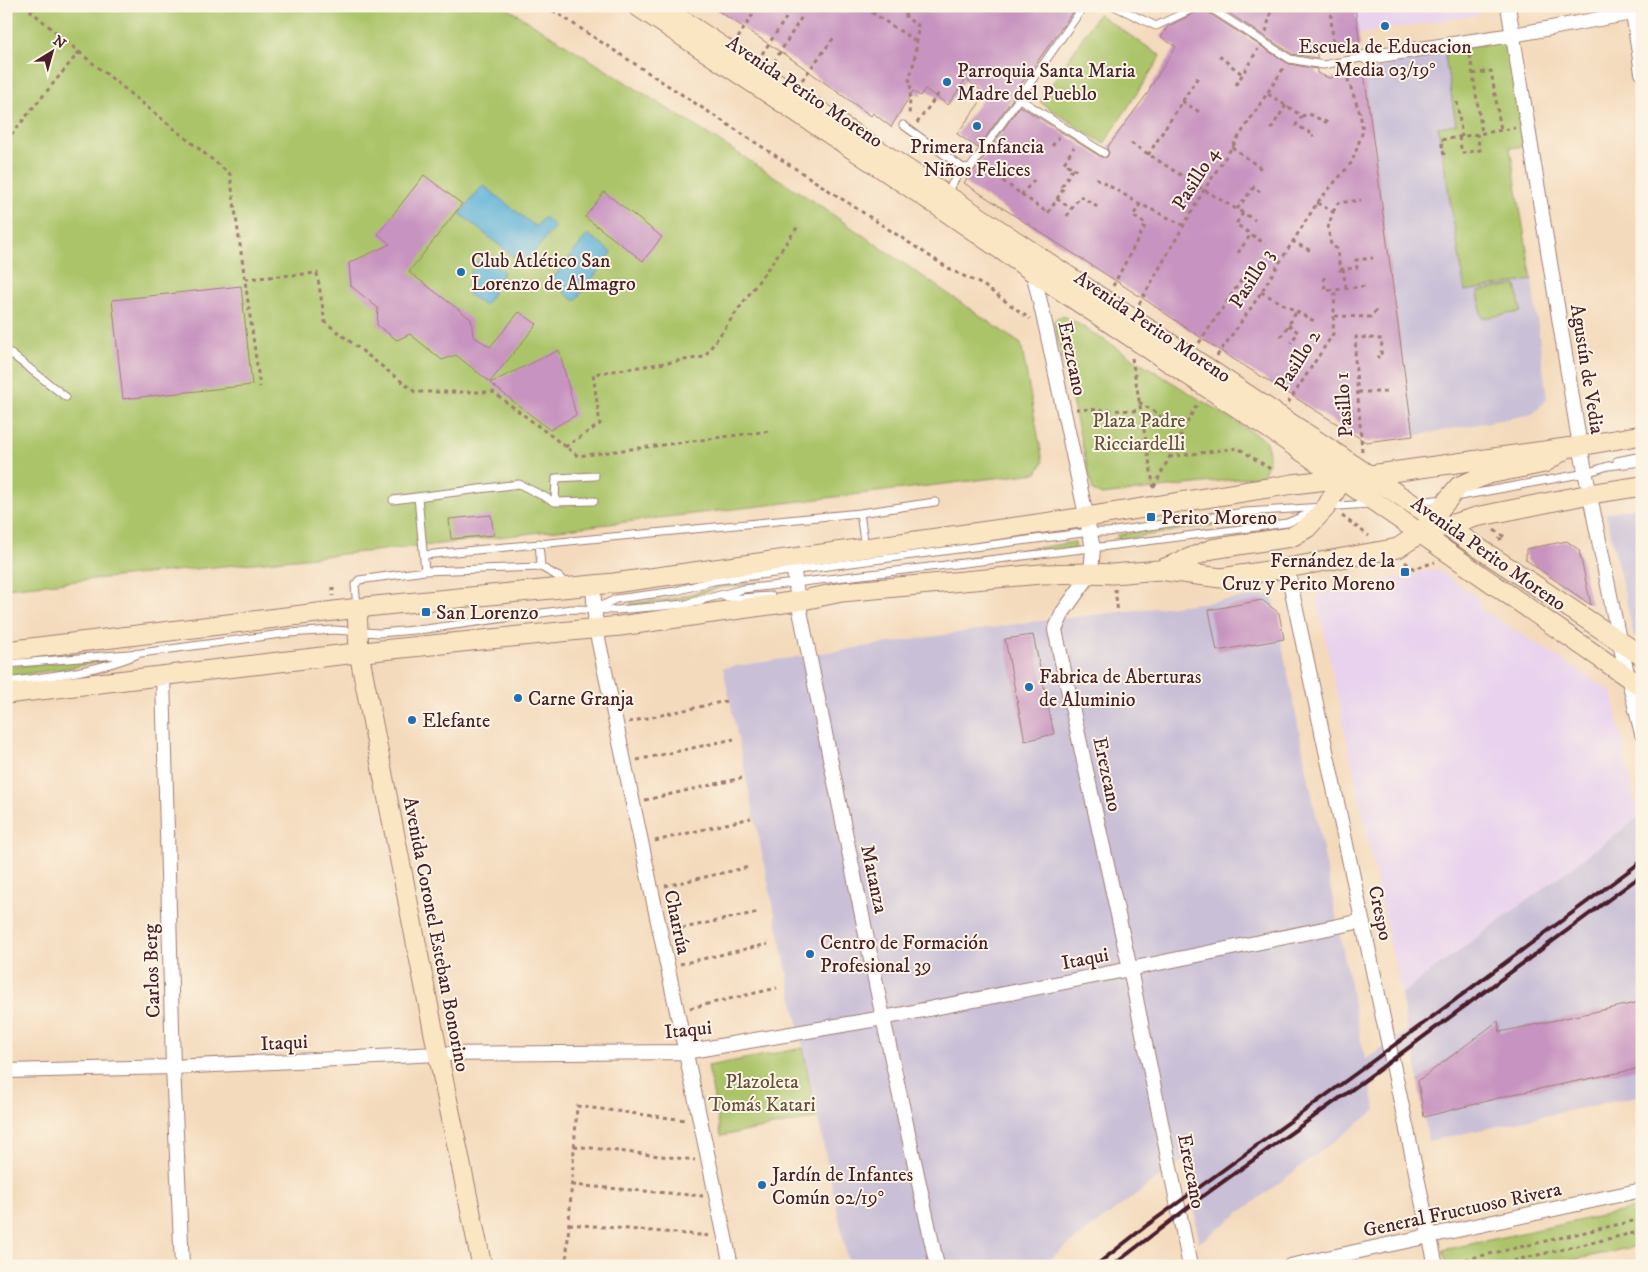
<svg xmlns="http://www.w3.org/2000/svg" width="1648" height="1272" viewBox="0 0 1648 1272" font-family="'IM FELL DW Pica',serif">
<rect width="100%" height="100%" fill="#fcf5e5"/>
<filter id="ink" filterUnits="userSpaceOnUse"><feTurbulence type="fractalNoise" baseFrequency=".02" numOctaves="2"/><feDisplacementMap in="SourceGraphic" scale="10" xChannelSelector="R" yChannelSelector="G"/><feConvolveMatrix kernelMatrix="1 2 1 2 8 2 1 2 1" color-interpolation-filters="sRGB"/></filter>
<filter id="wash" filterUnits="userSpaceOnUse"><feTurbulence type="fractalNoise" baseFrequency=".0096" numOctaves="4" result="noise"/><feDisplacementMap in="SourceGraphic" scale="20" xChannelSelector="R" yChannelSelector="G"/><feGaussianBlur stdDeviation="1.12" result="paint"/><feColorMatrix in="noise" values="0 0 0 0 0 0 0 0 0 0 0 0 0 0 0 0 0 1.4 0 .05"/><feComposite in="paint" operator="in"/></filter>
<g filter="url(#wash)">
<rect width="100%" height="100%" fill="#f4dabc"/>
<!-- built -->
<path fill="#e8d2ee" d="M1355,6H1486L1478,15L1358,34Z
M1437,569L1479,599L1478,607L1612,692L1638,818L1401,994L1316,595Z"/>
<!-- industrial -->
<path fill="#c9bfd7" d="M1444,50L1456,124L1438,127L1465,291L1532,280L1547,399L1533,414L1413,436L1364,72Z
M1642,506V641L1634,636L1606,513Z
M1272,595L1365,1060L1407,1030L1401,994L1638,818L1642,853V1095L1428,1141L1414,1053L1370,1085L1376,1110L1199,1243L1187,1158L1149,1185L1040,1266H849L723,668L1030,622Z"/>
<!-- green -->
<path fill="#abc469" stroke="#7a724a" d="M6,6H504L635,88L813,201L1021,344L1043,462L1037,473L423,546L6,588Z
M1098,14L1161,56L1104,144L1040,102Z
M1508,41L1524,146L1510,148L1532,280L1465,291L1438,127L1456,124L1444,50Z
M1516,285L1521,312L1482,318L1478,291Z
M1062,316L1067,317L1265,440C1271,455 1271,462 1262,476L1102,495L1093,491L1055,328L1054,322L1058,317Z
M1231,517L1252,519L1118,540L1117,535Z
M1075,542L1076,549L919,566Z
M762,581V584L719,588L680,600L630,606L631,603L676,598L717,587Z
M122,657L69,668L6,677V667Z
M803,1048L816,1118L721,1136L708,1066Z
M1642,1207V1245L1545,1266H1447L1443,1250Z"/>
<!-- water -->
<path fill="#5bb1d8" stroke="#526882" d="M483,185L536,227L544,217L555,226L524,265L460,214Z
M588,234L612,253L575,301L550,282Z
M482,255L504,272L493,288V293L484,306L467,293L475,281L469,275Z"/>
<g id="blocks">
<!-- building -->
<path fill="#c793c0" d="M711,6H1077L1012,97L1013,98L978,148L957,134L986,94L966,79L948,105L925,89L920,96L913,91L891,127L873,113L871,116L793,60Z
M1218,6H1355L1360,46L1317,53V58L1292,54Z
M1197,12H1207L1289,64L1317,69V73L1329,78L1364,72L1413,436L1366,442L1219,350L1144,299L964,183L971,172L975,170L1020,106L1101,157H1107L1109,153L1107,148L1150,90L1149,89L1176,47L1161,37L1167,27Z
M424,175L462,204L409,272L471,319L473,336L490,347L519,312L537,324L490,382L456,355L442,360L410,334L397,340L377,325L378,308L351,286L349,263L390,244L378,234Z
M604,192L662,237L643,261L585,217Z
M241,286L252,385L123,399L112,300Z
M559,350L576,415L550,430L490,383Z
M491,515L494,535L451,539L449,519Z
M1567,541L1579,550L1591,605L1526,560V549Z
M1262,600L1279,613L1284,639L1217,651L1209,610Z
M1033,635L1054,734L1025,741L1005,639Z
M1640,1002L1642,1012V1068L1514,1094L1424,1117L1418,1081L1498,1021L1500,1032Z"/>
</g>
</g>
<g filter="url(#ink)">
<use href="#blocks" fill-opacity="0" stroke="#9f7c74" stroke-width="1"/>
<g fill="none" stroke-linecap="round" stroke-linejoin="round">
<defs>
<path id="lane" d="M1114,6L1156,26L1196,7H1209
M1209,7L1290,59L1323,65L1367,57
M1018,98L1104,153
M903,125L963,168L971,167L1084,6
M945,194L963,168
M6,350L66,397
M1617,461L1642,456
M418,497L425,571
M1455,497L1586,473L1608,466L1642,462
M393,500L519,484L555,502L594,501
M555,502L556,478L595,476
M1416,502L1445,499
M860,513L865,548
M539,543L541,567
M424,555L860,513L935,502
M725,597L741,598L771,596
M357,607L355,585L359,580L425,571L541,567L559,577L566,584
M597,608L616,599L676,591L713,581L1090,532H1108L1245,512L1370,504
M6,664L141,653L289,633L334,630L379,633L426,629L571,609L617,610L686,604L743,589L1108,546L1287,523L1313,512
M6,682C50,676 95,672 136,655"/>
<path id="street" d="M1508,6L1580,446L1619,640L1642,734
M1632,6L1642,73
M1367,57L1513,35L1642,11
M1033,272L1047,332L1093,548L1091,573L1063,612L1055,630L1130,969L1190,1266
M792,557L798,601L883,1018L937,1266
M1287,568L1436,1266
M593,586L596,629L731,1266
M163,676L173,1067L182,1266
M6,1071L173,1067L438,1054L685,1052L883,1018L1130,969L1362,921
M1290,1266L1642,1190"/>
<path id="secondary" d="M637,6L932,202L1033,272L1271,430L1642,687
M661,6L1642,656
M1425,527L1459,486L1489,474L1544,463L1565,449
M1160,570L1212,549L1291,537L1307,528L1327,506L1342,479L1344,469
M357,609L359,653L438,1054L482,1266
M6,651L375,606L614,583L1087,517L1293,484L1370,475L1580,446L1642,435
M6,694L382,650L620,626L798,601L842,592L1041,574L1091,573L1113,574L1159,570L1221,578L1287,568L1398,548L1419,534L1476,517L1590,494L1642,486"/>
</defs>
<!-- lane casing -->
<use href="#lane" stroke="#9f7c74" stroke-width="9"/>
<!-- street casing -->
<use href="#street" stroke="#9f7c74" stroke-width="16"/>
<!-- secondary casing -->
<use href="#secondary" stroke="#9f7c74" stroke-width="21"/>
<!-- path -->
<path stroke="#9f7c74" stroke-width="3" stroke-dasharray="4 4" stroke-linecap="butt" d="M546,6L951,270L983,285L1030,319
M905,6L906,18L918,25C917,44 915,62 909,80L911,82L909,116
M934,6L939,9
M1330,6L1334,53
M865,8L917,42
M1266,32L1272,6
M738,38L758,6
M79,52L230,174L260,387
M762,54L786,18
M1470,55L1482,133
M1219,56L1242,74
M774,62L803,15
M1473,74L1491,71L1501,130
M802,80L835,36
M1236,85L1258,49
M1268,94L1302,116L1309,114L1330,124
M1182,101L1201,113
M1457,102L1462,137
M1302,116L1296,125L1314,135L1313,137
M917,123L939,93
M1271,129L1286,105
M1459,137L1462,153L1480,150L1477,134
M6,141L79,52L25,6
M1131,143L1204,190L1255,220
M1052,146L1059,137
M1232,147L1263,170
M1148,155L1198,77
M1444,155L1441,140L1515,128
M983,167L1048,213L1057,199L1072,209
M1073,168L1079,172
M1096,178L1140,204L1183,225
M1021,195L1035,179
M1057,199L1064,187L1062,186L1073,168L1064,163L1074,147
M1317,203L1333,212L1328,228L1331,245L1337,249L1340,270L1343,269
M1237,209L1254,187L1260,192
M1333,212L1338,203L1361,200
M1243,213L1236,224L1265,244
M1067,216L1080,196L1099,208
M1292,241L1311,251
M1238,253L1251,234
M1324,277L1325,290H1335
M245,279L317,273L325,322L415,392H493L578,456L769,431
M1113,286L1146,224L1133,216L1140,204
M1346,288L1343,269L1357,268L1356,260L1373,258
M1261,292L1314,321
M1139,304L1204,190L1285,66
M1335,316L1370,317L1378,309
M1288,325L1298,332L1291,343
M1281,337L1297,311
M1199,343L1244,276
M1217,356L1253,305L1317,203L1352,162L1363,131L1360,113L1345,72
M1132,358L1154,490
M1358,392H1387
M1139,402L1183,431
M1288,403L1333,334L1335,290L1365,286
M1076,409L1140,411
M565,447L600,424L593,374L704,357L799,225
M1362,451L1355,358L1356,337L1382,339L1381,357H1377
M1169,457L1238,448L1272,470
M1154,487L1198,402
M1342,516L1369,536
M1494,530L1505,537L1497,540
M1405,562L1414,569L1435,562
M333,587V596
M1115,589L1118,613
M629,722L726,701
M637,760L734,739
M645,800L742,778
M655,841L751,818
M665,886L749,867
M674,930L759,912
M680,964L768,944
M690,1008L777,988
M574,1146L695,1160
M572,1185L703,1196
M569,1224L711,1236
M1450,1263L1642,1219
M566,1266L577,1106L685,1120
M1490,1266L1642,1231"/>
<!-- lane -->
<use href="#lane" stroke="#fff" stroke-width="7"/>
<!-- street -->
<use href="#street" stroke="#fff" stroke-width="14"/>
<!-- secondary -->
<use href="#secondary" stroke="#fbe6c4" stroke-width="19"/>
<!-- rail -->
<path stroke="#4a1f2b" stroke-width="4" d="M1095,1266L1146,1226L1358,1072L1642,861
M1112,1266L1203,1196L1365,1080L1642,875"/>
</g>
</g>
<!-- markers -->
<g fill="#1f6fb2" stroke="#fcf5e5" stroke-width="2">
<circle cx="1385" cy="26" r="5"/>
<circle cx="947" cy="82" r="5"/>
<circle cx="977" cy="126" r="5"/>
<circle cx="461" cy="272" r="5"/>
<rect x="1146" y="512" width="10" height="10" rx="2.5"/>
<rect x="1400" y="567" width="10" height="10" rx="2.5"/>
<rect x="421" y="607" width="10" height="10" rx="2.5"/>
<circle cx="1029" cy="687" r="5"/>
<circle cx="518" cy="698" r="5"/>
<circle cx="412" cy="720" r="5"/>
<circle cx="810" cy="954" r="5"/>
<circle cx="762" cy="1185" r="5"/>
</g>
<g text-anchor="middle" stroke-width="4" stroke-linejoin="round" paint-order="stroke">
<!-- poi labels -->
<g font-size="20" fill="#4a1f2b" stroke="#fcf5e5" text-anchor="start">
<text x="1385" y="53" text-anchor="middle">Escuela de Educacion<tspan x="1385" dy="23">Media 03/19°</tspan></text>
<text x="957" y="77">Parroquia Santa Maria<tspan x="957" dy="23">Madre del Pueblo</tspan></text>
<text x="977" y="153" text-anchor="middle">Primera Infancia<tspan x="977" dy="23">Niños Felices</tspan></text>
<text x="471" y="267">Club Atlético San<tspan x="471" dy="23">Lorenzo de Almagro</tspan></text>
<text x="1161" y="524">Perito Moreno</text>
<text x="1395" y="567" text-anchor="end">Fernández de la<tspan x="1395" dy="23">Cruz y Perito Moreno</tspan></text>
<text x="436" y="619">San Lorenzo</text>
<text x="1039" y="683">Fabrica de Aberturas<tspan x="1039" dy="23">de Aluminio</tspan></text>
<text x="528" y="705">Carne Granja</text>
<text x="422" y="727">Elefante</text>
<text x="820" y="949">Centro de Formación<tspan x="820" dy="23">Profesional 39</tspan></text>
<text x="772" y="1181">Jardín de Infantes<tspan x="772" dy="23">Común 02/19°</tspan></text>
</g>
<!-- street labels -->
<g font-size="20" fill="#4a1f2b" stroke="#fcf5e5">
<text transform="translate(805 91) rotate(34)" y="7">Avenida Perito Moreno</text>
<text transform="translate(1195 178) rotate(-58)" y="7">Pasillo 4</text>
<text transform="translate(1251 278) rotate(-58)" y="7">Pasillo 3</text>
<text transform="translate(1153 326) rotate(34)" y="7">Avenida Perito Moreno</text>
<text transform="translate(1073 358) rotate(78)" y="7">Erezcano</text>
<text transform="translate(1297 360) rotate(-58)" y="7">Pasillo 2</text>
<text transform="translate(1588 369) rotate(81)" y="7">Agustín de Vedia</text>
<text transform="translate(1343 405) rotate(-94)" y="7">Pasillo 1</text>
<text transform="translate(1489 553) rotate(35)" y="7">Avenida Perito Moreno</text>
<text transform="translate(1108 774) rotate(78)" y="7">Erezcano</text>
<text transform="translate(875 879) rotate(78)" y="7">Matanza</text>
<text transform="translate(1381 913) rotate(78)" y="7">Crespo</text>
<text transform="translate(678 922) rotate(78)" y="7">Charrúa</text>
<text transform="translate(437 934) rotate(79)" y="7">Avenida Coronel Esteban Bonorino</text>
<text transform="translate(1085 958) rotate(-11)" y="7">Itaqui</text>
<text transform="translate(151 971) rotate(-92)" y="7">Carlos Berg</text>
<text transform="translate(688 1029) rotate(-6)" y="7">Itaqui</text>
<text transform="translate(284 1042) rotate(-3)" y="7">Itaqui</text>
<text transform="translate(1192 1171) rotate(79)" y="7">Erezcano</text>
<text transform="translate(1462 1209) rotate(-12)" y="7">General Fructuoso Rivera</text>
</g>
<!-- park labels -->
<g font-size="20" fill="#67513e" stroke="#fcf5e5">
<text x="1139" y="427">Plaza Padre<tspan x="1139" dy="23">Ricciardelli</tspan></text>
<text x="762" y="1088">Plazoleta<tspan x="762" dy="23">Tomás Katari</tspan></text>
</g>
</g>
<!-- margin -->
<rect width="1648" height="1272" fill="none" stroke="#fcf5e5" stroke-width="25"/>
<!-- north arrow -->
<g transform="translate(52 52) rotate(37)" stroke="#fcf5e5" stroke-width="4" paint-order="stroke">
<path d="M0-4L9 19L0 12L-9 19Z" fill="#4a1f2b"/>
<text y="-8" font-size="14" font-weight="bold" text-anchor="middle" fill="#4a1f2b">N</text>
</g>
</svg>
